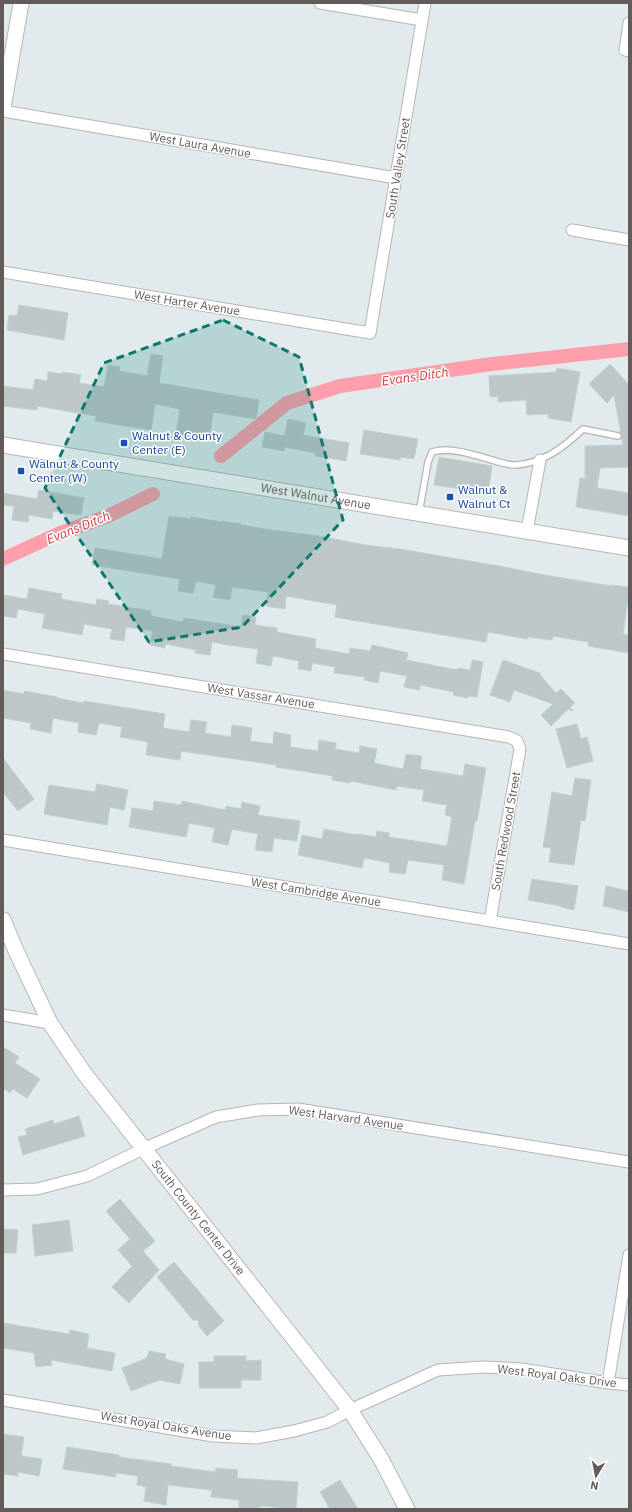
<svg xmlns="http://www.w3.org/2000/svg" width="632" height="1512" viewBox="0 0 632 1512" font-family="'IBM Plex Sans',sans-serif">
<rect width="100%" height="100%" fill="#e1ebee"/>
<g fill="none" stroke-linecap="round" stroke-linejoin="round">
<!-- canal -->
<path stroke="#ff9fab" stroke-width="14" d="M221,456L287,403L340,386L492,364L629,349
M3,559L60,533L108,516L153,494"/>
</g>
<!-- building -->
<path fill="#bec7c8" stroke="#bfd0d2" d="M19,305L68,313L64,340L7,330L9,315L17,316Z
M151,354L163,356L159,383L259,400L256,419L213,412L209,440L176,434L180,409L155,404L151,430L95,421L96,416L37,406V410L3,406V386L33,390L35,379L47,381L48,372L63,374V372L81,375L79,383L104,387L108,365L120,367L119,371L147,376Z
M610,364L629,385V445H628H629V467L600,468L597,488L629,493V516L576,507L580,478L585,479V446L623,445L614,395L607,403L589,384Z
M557,368L580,372L571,422L548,418L549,414L527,415L526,400L498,402V396L490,397L489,376L556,372Z
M288,419L306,423L303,435L349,443L346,461L315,456L316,453L285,447L284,451L262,447L265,432L284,436Z
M364,430L418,439L414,459L400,457V460L360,454Z
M439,457L492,466L488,493L434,485Z
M39,490L84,498L81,515L53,511L52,519L29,515L28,522L12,520L14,506L3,505V493L37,499Z
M169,516L191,519V517L222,522V521L241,524V525L264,529L325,537L365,545L400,549L499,566L550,576L611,586V585L629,587V605H627L623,634L629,635V653L588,646V642L553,636L552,640L528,637L527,639L488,632L486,642L351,620L335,617L337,605L286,596L285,609L266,606L268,592L232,587L230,600L213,597L216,585L196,581L193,593L178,591L180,579L92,565L95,548L162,559Z
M29,588L62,594L61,599L96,605L97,599L109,601L108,604L151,611V616L183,622L184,618L241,627L243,615L256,617L255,625L277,628V632L316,639L315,648L349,654L350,648L370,651L372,645L408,653L406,660L457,670L458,668L470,670L472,660L483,662L477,697L469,696L468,698L453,695L454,692L420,685V690L404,687L407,676L380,671L378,683L364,680L365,677L334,673L335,667L312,663L311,671L298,669L299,661L273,656L271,666L256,663L258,649L228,645L212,642L210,655L195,653L196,650L165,644V648L150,645L153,631L126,627L124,641L110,639L112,629L84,624L82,635L42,628L45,614L18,609L16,618L3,616V595L27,599Z
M503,660L540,673V675L556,693L561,689L575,703L570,707L573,711L568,709L551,726L541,715L553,704L514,690L510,702L490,695Z
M3,690L24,694V691L57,697V698L83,703L84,701L165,714L163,728L189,732L191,720L207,722L205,733L231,737L232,725L252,728L250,741L273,744L274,732L291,735L290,747L318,751L319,740L336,743L335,749L359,753L360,746L377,749L374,763L403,769L406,754L422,756L420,769L463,776L465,764L486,768L477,821H475L464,884L442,880L444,865L408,860L405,874L389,872L390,863L364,858L362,868L298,855L302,835L322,839L324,829L357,835L358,834L376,837L377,831L389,833V837L447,846L452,817L445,815L447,805L422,801L424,790L397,786L396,790L351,781L350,783L332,780L333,776L276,767V765L181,751L180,760L146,755L148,742L120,737L122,727L99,723L96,735L78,732L79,723L53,718L51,733L30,729L31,723L3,718Z
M577,724L581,739L587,737L593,761L567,768L556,729Z
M3,758L34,799L18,811L3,792Z
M575,778L591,780L585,821L581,820L574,865L549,862L551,848L543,847L552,792L572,796Z
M97,784L128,790L124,810L110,807L107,825L44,814L49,785L95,792Z
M154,801L181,805L182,801L225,810L226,806L241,809L242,802L260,806L258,815L300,821L297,841L274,838L272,852L255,850L258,834L232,829L228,845L212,842L215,828L189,823L186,837L129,827L132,808L153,811Z
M532,879L578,886L574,910L561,907V906L528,900Z
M606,886L629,891V912L603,906Z
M3,1047L19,1057L15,1063L40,1079L27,1098L13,1089L10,1093L3,1088Z
M79,1116L85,1136L23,1155L18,1137L27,1135L25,1129L53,1120L54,1124Z
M120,1199L155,1241L143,1251L159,1270L129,1303L112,1287L132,1266L118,1250L130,1239L106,1211Z
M69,1220L73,1251L35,1256L32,1225Z
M3,1229L18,1230L16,1253H3Z
M174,1262L224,1321L207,1336L199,1326L198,1320H193L157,1277Z
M3,1323L69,1334L70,1330L89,1334L87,1348L115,1353L112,1371L51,1360L52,1365L36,1367L34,1353L3,1348Z
M149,1351L166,1354L165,1359L184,1364L180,1384L159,1380L131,1391L122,1368L147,1358Z
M214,1356H246V1361L261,1360V1380H241V1388H199V1362H214Z
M3,1434L24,1437L21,1456L42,1459L39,1476L18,1472V1476L3,1474Z
M67,1447L119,1455V1457L171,1464V1466L215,1472L216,1468L238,1470L237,1478L298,1482L296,1509L260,1506L259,1509H239V1500L211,1497L212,1490L168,1485L166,1505L144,1501L146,1487L137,1485L138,1476L116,1473V1477L63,1469Z
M340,1480L358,1509H330L320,1492Z"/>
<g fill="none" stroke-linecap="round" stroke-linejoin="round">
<defs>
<path id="lane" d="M419,513L428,462L432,452C446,448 460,451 474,455C485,457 507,466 516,465C544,463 564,447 583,429L618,436"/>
<path id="street" d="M320,3L422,20
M629,23L625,50L629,51
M3,111L396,178
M572,230L629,240
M3,272L370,333L425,3
M527,531L540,460
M3,654L509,737L517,741L520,749L490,921
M3,840L629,944
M3,1015L50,1023
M3,1190L37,1189L87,1176L143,1149L216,1117L258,1110L298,1109L629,1162
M608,1383L629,1255
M3,1400L213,1436L256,1438L294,1431L327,1422L350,1410L438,1370L484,1367L522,1369L608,1383L629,1385"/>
<g id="secondary">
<path d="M3,108L21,3"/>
<path id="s1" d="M3,445L629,548"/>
<path id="s2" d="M3,920L17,953L50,1023L84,1073L350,1410L381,1459L407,1509"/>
</g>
</defs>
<!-- lane casing -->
<use href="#lane" stroke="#b9b3b2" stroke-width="8"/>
<!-- street casing -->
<use href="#street" stroke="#b9b3b2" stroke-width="13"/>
<!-- secondary casing -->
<use href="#secondary" stroke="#bdb3b3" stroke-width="17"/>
<!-- lane -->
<use href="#lane" stroke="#fff" stroke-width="5.5"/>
<!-- street -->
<use href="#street" stroke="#fff" stroke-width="11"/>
<!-- secondary -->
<use href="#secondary" stroke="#fff" stroke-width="15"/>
</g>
<!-- marked area -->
<path fill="#0f766e" fill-opacity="0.2" stroke="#0f766e" stroke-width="3" stroke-dasharray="8 5" stroke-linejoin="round" d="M223,320L299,357L343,520L242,627L149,642L45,488L104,363Z"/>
<!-- markers -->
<g fill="#1a4fb4" stroke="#fff" stroke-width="1.5">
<rect x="120" y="439" width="8" height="8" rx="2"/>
<rect x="17" y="467" width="8" height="8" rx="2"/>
<rect x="446" y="493" width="8" height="8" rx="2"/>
</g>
<g text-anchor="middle" stroke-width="3" stroke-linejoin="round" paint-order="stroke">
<!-- street labels -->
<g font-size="12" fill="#635a5a" stroke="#fff">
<text transform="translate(200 145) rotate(10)" y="4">West Laura Avenue</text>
<text transform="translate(398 168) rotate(-81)" y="4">South Valley Street</text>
<text transform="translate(187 303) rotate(9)" y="4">West Harter Avenue</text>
<text dy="4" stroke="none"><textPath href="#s1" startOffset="317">West Walnut Avenue</textPath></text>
<text transform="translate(261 696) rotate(9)" y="4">West Vassar Avenue</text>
<text transform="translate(506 831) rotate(-80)" y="4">South Redwood Street</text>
<text transform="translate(316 892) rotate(9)" y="4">West Cambridge Avenue</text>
<text transform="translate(346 1118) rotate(8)" y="4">West Harvard Avenue</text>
<text dy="4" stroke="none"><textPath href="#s2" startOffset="358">South County Center Drive</textPath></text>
<text transform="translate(557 1376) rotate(7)" y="4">West Royal Oaks Drive</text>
<text transform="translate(166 1426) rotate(9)" y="4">West Royal Oaks Avenue</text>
</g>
<!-- transit labels -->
<g font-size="12" fill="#164399" stroke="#fff" text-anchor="start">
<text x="132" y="440">Walnut &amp; County<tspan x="132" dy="14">Center (E)</tspan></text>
<text x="29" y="468">Walnut &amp; County<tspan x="29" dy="14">Center (W)</tspan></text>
<text x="458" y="494">Walnut &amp;<tspan x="458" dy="14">Walnut Ct</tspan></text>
</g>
<!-- water labels -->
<g font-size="13" font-style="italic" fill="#c83c42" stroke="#fff">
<text transform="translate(415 376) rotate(-8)" y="5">Evans Ditch</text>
<text transform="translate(78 527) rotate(-22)" y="5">Evans Ditch</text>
</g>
</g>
<!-- border -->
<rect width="632" height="1512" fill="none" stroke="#635a5a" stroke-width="8"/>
<!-- north arrow -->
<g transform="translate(596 1476) rotate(190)" stroke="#ffffff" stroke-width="3" paint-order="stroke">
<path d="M0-3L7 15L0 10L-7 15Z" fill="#635a5a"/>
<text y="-6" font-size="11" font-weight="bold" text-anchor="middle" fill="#635a5a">N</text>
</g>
</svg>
